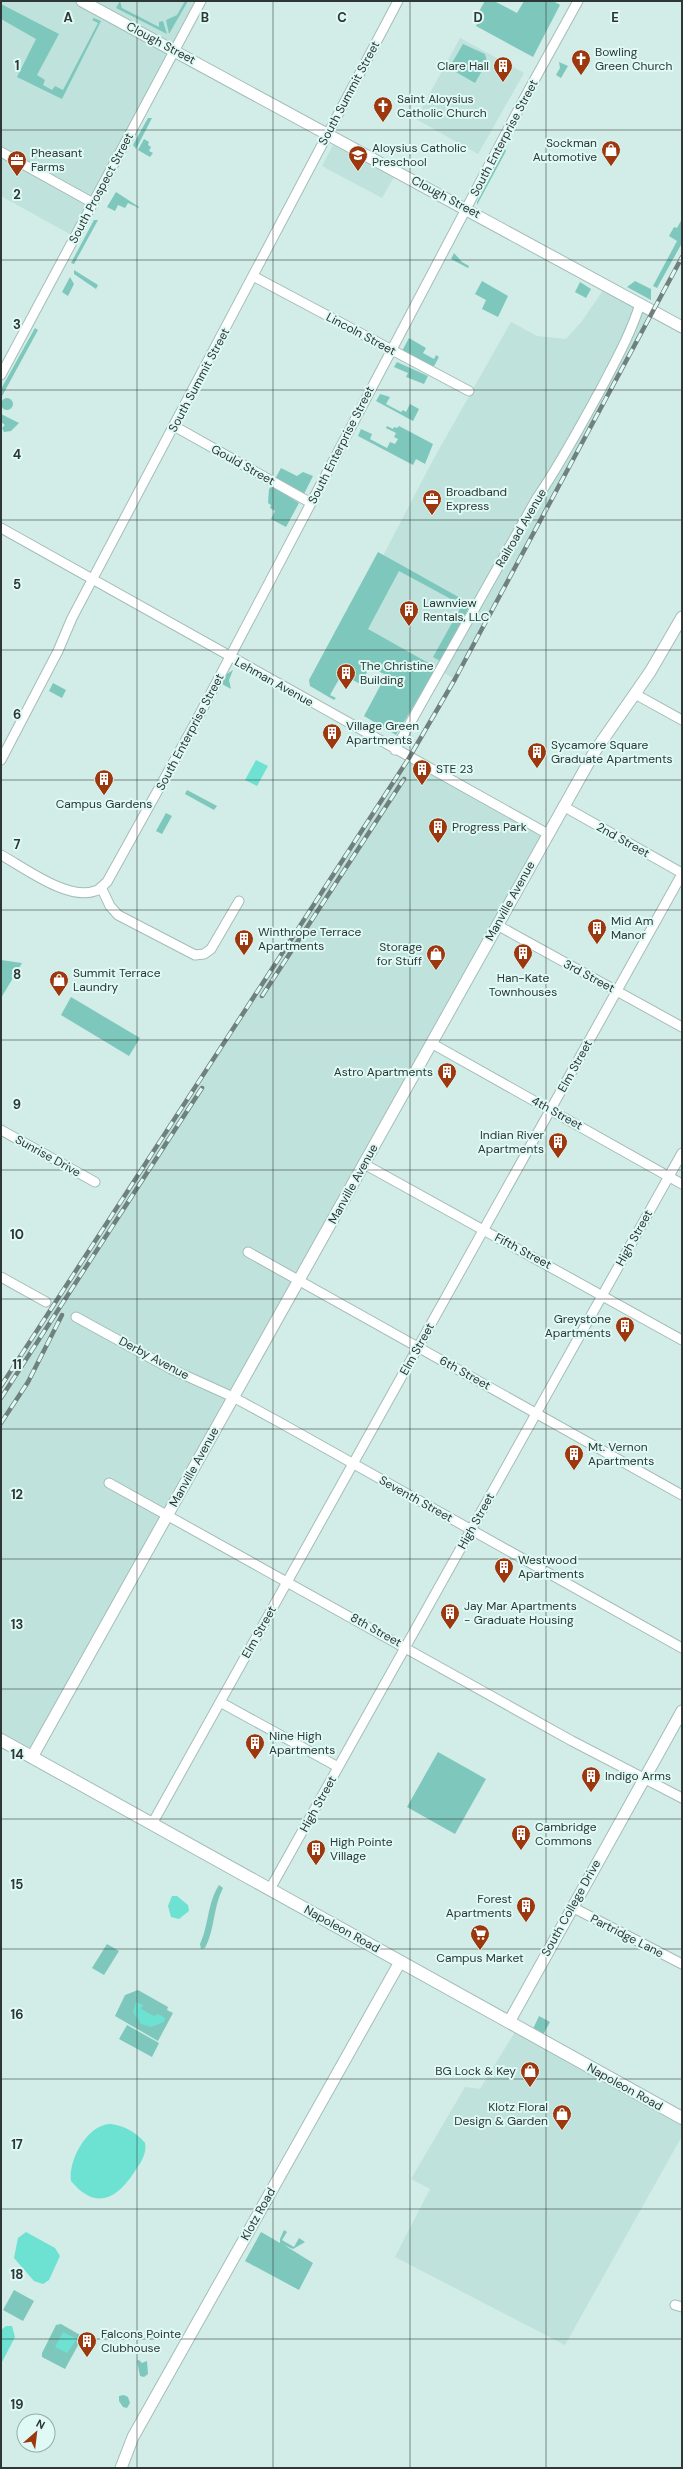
<svg xmlns="http://www.w3.org/2000/svg" width="683" height="2469" viewBox="0 0 683 2469" font-family="'DM Sans',sans-serif">
<rect width="100%" height="100%" fill="#d2ece7"/>
<!-- built -->
<path fill="#bfe2dc" d="M1,1H201L75,237L1,196Z
M460,38L524,73L478,154L416,119Z
M333,145L394,177L382,198L322,166Z
M606,286L653,311L455,679L349,621L433,460L511,322L537,336L566,339L582,321Z
M409,758L548,834L32,1757L1,1740V1393L127,1191Z
M518,2027L682,2118V2136L565,2345L395,2257L430,2189L411,2179L465,2087L480,2089Z"/>
<!-- green -->
<path fill="#7ec7bc" d="M120,1L122,8L159,27V22L163,21L167,34L116,8Z
M185,1H188L169,34L166,20L177,15Z
M485,1H494L517,13L524,1H553L560,5L533,57L476,26L482,16L478,13Z
M1,4L59,34L37,75L45,80L43,85L52,90L55,86L63,90L98,23L92,20L94,18L101,21L62,99L17,77L36,39L1,19Z
M463,44L485,54L487,62L475,83L449,68Z
M559,62L568,66L561,78L556,75L560,68Z
M148,118H152L136,149L133,145Z
M144,139L149,142L148,145L151,147L149,151L153,153L150,157L138,150Z
M505,149L506,151L477,205V202Z
M116,192L139,207V208L128,203L125,208L118,205L115,211L107,207Z
M682,219V243L657,288L653,286L677,241L669,236L674,227L677,228Z
M94,220H98L74,264L71,263Z
M454,253L462,262L469,266L468,268L451,259Z
M74,270L98,285L96,289L74,274Z
M70,277L74,284L68,296L62,292Z
M482,281L508,296L498,317L482,309L486,300L475,294Z
M635,281L651,289V300L627,287Z
M580,282L591,289L586,298L575,292Z
M35,328L38,330L1,398V389Z
M409,338L426,348L423,353L434,359L436,355L439,357L433,368L402,351Z
M397,362L428,376L424,384L406,377L408,373L394,367Z
M380,394L390,397L386,404L401,412L403,410L406,412L410,404L419,409L413,421L376,401Z
M1 404a6 6 0 1 1 12 0a6 6 0 1 1-12 0Z
M1,414L19,423L11,431L4,432L2,428L5,425L1,422Z
M387,426L393,429L394,427L397,428L399,426L433,444L425,464L416,459L413,465L358,436L361,429L372,434L370,439L387,448L390,442L395,444L398,439L394,437L396,433L386,428Z
M281,468L297,476L303,472L313,476L304,494L275,479Z
M272,486L299,503L286,527L271,519L275,511L270,508L271,505L268,503L269,489Z
M378,552L471,604L440,661L433,657L462,605L399,571L368,629L432,665L434,672L396,735L364,716L386,675L370,667L360,684L342,674L330,695L336,698L334,700L310,686L309,680Z
M233,670L229,680L231,689L222,684L227,674Z
M53,683L66,690L62,698L49,691Z
M187,790L217,806L214,810L185,794Z
M166,813L172,816L162,834L156,831Z
M1,960L22,963L1,998Z
M71,997L140,1038L129,1056L61,1015Z
M438,1752L486,1779L455,1834L407,1807Z
M219,1885L223,1888C213,1907 215,1929 205,1948L201,1949L200,1944C209,1925 207,1904 219,1885Z
M107,1944L119,1951L104,1975L92,1968Z
M138,1990L168,2007L167,2010L173,2013L158,2041L115,2016L125,1995Z
M539,2016L550,2022L543,2035L533,2029Z
M127,2025L159,2043L152,2057L119,2039Z
M284,2230L287,2232L282,2240L294,2247L299,2238L305,2242L293,2249L284,2245L313,2263L299,2290L245,2261L261,2232L280,2243V2239Z
M14,2290L34,2301L23,2321L3,2310Z
M61,2324L87,2339L82,2338L65,2369L42,2357V2353L56,2325Z
M139,2360L142,2363L147,2361L148,2374L144,2377L140,2376L137,2361Z
M124,2395L128,2397L130,2403L127,2408L123,2407L119,2401V2396Z"/>
<!-- water -->
<path fill="#6de2d2" d="M256,760L268,766L257,786L245,780Z
M172,1896H177L188,1905L189,1911L179,1919L171,1917L168,1906Z
M136,2002L143,2005L141,2009L154,2016L158,2014L165,2018L164,2022L151,2027L141,2024L133,2012Z
M111,2124C125,2126 136,2132 145,2143C147,2154 141,2162 135,2171C117,2199 96,2211 71,2181C68,2161 87,2124 111,2124Z
M26,2232L55,2248L60,2256L49,2280L43,2284L34,2281L14,2258L18,2238Z
M6,2326H12L15,2337L1,2364V2330Z
M63,2332L77,2339L67,2353L55,2347Z"/>
<g fill="none" stroke-linecap="round" stroke-linejoin="round">
<defs>
<path id="minor" d="M1,152L93,203
M253,276L469,391
M1,375L201,1
M174,426L311,503
M1,528L548,834
M635,694L682,720
M395,750L537,498C561,463 581,425 602,387C616,360 631,333 640,304
M1,760L58,651L72,618L398,1
M563,806L682,873
M1,855C25,868 68,901 95,891C100,890 103,885 107,882L193,727L525,97L578,1
M101,887L110,906L118,915L195,955L204,954L211,949L239,901
M497,925L682,1027
M431,1043L682,1184
M1,1130L95,1182
M364,1164L682,1340
M248,1252L682,1495
M1,1277L46,1302
M76,1317L171,1369L233,1397L279,1422L682,1648
M109,1483L572,1741L682,1798
M220,1702L338,1767
M152,1824L682,874
M270,1889L682,1153
M572,1907L682,1964
M675,2305L682,2307"/>
<path id="tertiary" d="M82,1L682,327
M32,1757L595,751L650,672L682,617
M509,2022L682,1711
M121,2468L133,2437L400,1962"/>
<path id="secondary" d="M1,1740L682,2118"/>
</defs>
<!-- minor casing -->
<use href="#minor" stroke="#a4bdb8" stroke-width="11"/>
<!-- tertiary casing -->
<use href="#tertiary" stroke="#a4bdb8" stroke-width="13"/>
<!-- secondary casing -->
<use href="#secondary" stroke="#a4bdb8" stroke-width="14"/>
<!-- minor -->
<use href="#minor" stroke="#fff" stroke-width="9"/>
<!-- tertiary -->
<use href="#tertiary" stroke="#fff" stroke-width="11"/>
<!-- secondary -->
<use href="#secondary" stroke="#fff" stroke-width="12"/>
<defs>
<path id="rail" d="M262,996L404,779
M1,1386L409,758L455,679L682,257
M1,1398L202,1088
M1,1423L28,1382L62,1315"/>
</defs>
<!-- rail casing -->
<use href="#rail" stroke="#70817d" stroke-width="4.5"/>
<!-- rail -->
<use href="#rail" stroke="#dff9f4" stroke-width="3" stroke-dasharray="9" stroke-linecap="butt"/>
</g>
<!-- grid -->
<path fill="none" stroke="#2d3735" stroke-width="1" stroke-opacity="0.55" d="M137,1V2468M273,1V2468M410,1V2468M546,1V2468M1,130H682M1,260H682M1,390H682M1,520H682M1,650H682M1,780H682M1,910H682M1,1040H682M1,1170H682M1,1299H682M1,1429H682M1,1559H682M1,1689H682M1,1819H682M1,1949H682M1,2079H682M1,2209H682M1,2339H682"/>
<!-- icons -->
<defs>
<symbol id="church-pin" viewBox="-11 -11 22 30"><path d="M0 17L-7.5 6A9.5 9.5 0 1 1 7.5 6Z" fill="#9d370e" stroke="#dff9f4"/><path d="M-1.2-6h2.4v3.5h3.3v2.4h-3.3V6h-2.4V-.1h-3.3v-2.4h3.3Z" fill="#fff"/></symbol>
<symbol id="building-pin" viewBox="-11 -11 22 30"><path d="M0 17L-7.5 6A9.5 9.5 0 1 1 7.5 6Z" fill="#9d370e" stroke="#dff9f4"/><path d="M-4-6H4V6H1V3H-1V6H-4ZM-2.5-4.3h1.7v1.8h-1.7ZM.8-4.3h1.7v1.8H.8ZM-2.5-1h1.7V.8h-1.7ZM.8-1h1.7V.8H.8Z" fill="#fff"/></symbol>
<symbol id="shop-pin" viewBox="-11 -11 22 30"><path d="M0 17L-7.5 6A9.5 9.5 0 1 1 7.5 6Z" fill="#9d370e" stroke="#dff9f4"/><path d="M-5-2.5h2.3a2.7 3.5 0 0 1 5.4 0H5L5.5 6h-11ZM-1.5-2.5h3a1.5 2.3 0 0 0-3 0Z" fill="#fff"/></symbol>
<symbol id="school-pin" viewBox="-11 -11 22 30"><path d="M0 17L-7.5 6A9.5 9.5 0 1 1 7.5 6Z" fill="#9d370e" stroke="#dff9f4"/><path d="M0-5L7-2L0 1L-7-2ZM-4 1L0 2.5L4 1V4Q0 6-4 4Z" fill="#fff"/></symbol>
<symbol id="office-pin" viewBox="-11 -11 22 30"><path d="M0 17L-7.5 6A9.5 9.5 0 1 1 7.5 6Z" fill="#9d370e" stroke="#dff9f4"/><path d="M-6-3h4V-5.5h4V-3h4V5H-6ZM-1-4.5V-3h2v-1.5ZM-6 0V1H6V0Z" fill="#fff"/></symbol>
<symbol id="supermarket-pin" viewBox="-11 -11 22 30"><path d="M0 17L-7.5 6A9.5 9.5 0 1 1 7.5 6Z" fill="#9d370e" stroke="#dff9f4"/><path d="M-6-5.5h2.5l.6 2H6L4.5 2H-2.5L-4.4-4H-6ZM-1.5 3.2a1.3 1.3 0 1 0 .1 0ZM3 3.2a1.3 1.3 0 1 0 .1 0Z" fill="#fff"/></symbol>
</defs>
<g fill-rule="evenodd">
<use href="#church-pin" x="570" y="48" width="22" height="30"/>
<use href="#building-pin" x="492" y="55" width="22" height="30"/>
<use href="#church-pin" x="372" y="95" width="22" height="30"/>
<use href="#shop-pin" x="600" y="139" width="22" height="30"/>
<use href="#school-pin" x="347" y="144" width="22" height="30"/>
<use href="#office-pin" x="6" y="149" width="22" height="30"/>
<use href="#office-pin" x="421" y="488" width="22" height="30"/>
<use href="#building-pin" x="398" y="599" width="22" height="30"/>
<use href="#building-pin" x="335" y="662" width="22" height="30"/>
<use href="#building-pin" x="321" y="722" width="22" height="30"/>
<use href="#building-pin" x="526" y="741" width="22" height="30"/>
<use href="#building-pin" x="411" y="758" width="22" height="30"/>
<use href="#building-pin" x="93" y="768" width="22" height="30"/>
<use href="#building-pin" x="427" y="816" width="22" height="30"/>
<use href="#building-pin" x="586" y="917" width="22" height="30"/>
<use href="#building-pin" x="233" y="928" width="22" height="30"/>
<use href="#building-pin" x="512" y="942" width="22" height="30"/>
<use href="#shop-pin" x="425" y="943" width="22" height="30"/>
<use href="#shop-pin" x="48" y="969" width="22" height="30"/>
<use href="#building-pin" x="436" y="1061" width="22" height="30"/>
<use href="#building-pin" x="547" y="1131" width="22" height="30"/>
<use href="#building-pin" x="614" y="1315" width="22" height="30"/>
<use href="#building-pin" x="563" y="1443" width="22" height="30"/>
<use href="#building-pin" x="493" y="1556" width="22" height="30"/>
<use href="#building-pin" x="439" y="1602" width="22" height="30"/>
<use href="#building-pin" x="244" y="1732" width="22" height="30"/>
<use href="#building-pin" x="580" y="1765" width="22" height="30"/>
<use href="#building-pin" x="510" y="1823" width="22" height="30"/>
<use href="#building-pin" x="305" y="1838" width="22" height="30"/>
<use href="#building-pin" x="515" y="1895" width="22" height="30"/>
<use href="#supermarket-pin" x="469" y="1923" width="22" height="30"/>
<use href="#shop-pin" x="519" y="2060" width="22" height="30"/>
<use href="#shop-pin" x="551" y="2103" width="22" height="30"/>
<use href="#building-pin" x="76" y="2330" width="22" height="30"/>
</g>
<g text-anchor="middle" stroke-width="4" stroke-linejoin="round" paint-order="stroke">
<!-- street labels -->
<g font-size="12" fill="#2d3735" stroke="#dff9f4">
<text transform="translate(161 43) rotate(28)" y="4">Clough Street</text>
<text transform="translate(349 93) rotate(-62)" y="4">South Summit Street</text>
<text transform="translate(504 138) rotate(-62)" y="4">South Enterprise Street</text>
<text transform="translate(101 188) rotate(-62)" y="4">South Prospect Street</text>
<text transform="translate(446 197) rotate(28)" y="4">Clough Street</text>
<text transform="translate(361 334) rotate(28)" y="4">Lincoln Street</text>
<text transform="translate(199 380) rotate(-62)" y="4">South Summit Street</text>
<text transform="translate(341 445) rotate(-63)" y="4">South Enterprise Street</text>
<text transform="translate(243 465) rotate(29)" y="4">Gould Street</text>
<text transform="translate(521 528) rotate(-60)" y="4">Railroad Avenue</text>
<text transform="translate(274 682) rotate(29)" y="4">Lehman Avenue</text>
<text transform="translate(190 732) rotate(-62)" y="4">South Enterprise Street</text>
<text transform="translate(623 840) rotate(29)" y="4">2nd Street</text>
<text transform="translate(510 901) rotate(-61)" y="4">Manville Avenue</text>
<text transform="translate(589 976) rotate(28)" y="4">3rd Street</text>
<text transform="translate(575 1066) rotate(-61)" y="4">Elm Street</text>
<text transform="translate(557 1113) rotate(29)" y="4">4th Street</text>
<text transform="translate(48 1156) rotate(29)" y="4">Sunrise Drive</text>
<text transform="translate(353 1184) rotate(-61)" y="4">Manville Avenue</text>
<text transform="translate(634 1238) rotate(-61)" y="4">High Street</text>
<text transform="translate(523 1251) rotate(28)" y="4">Fifth Street</text>
<text transform="translate(417 1349) rotate(-61)" y="4">Elm Street</text>
<text transform="translate(154 1358) rotate(28)" y="4">Derby Avenue</text>
<text transform="translate(465 1373) rotate(29)" y="4">6th Street</text>
<text transform="translate(194 1467) rotate(-61)" y="4">Manville Avenue</text>
<text transform="translate(416 1499) rotate(29)" y="4">Seventh Street</text>
<text transform="translate(476 1521) rotate(-61)" y="4">High Street</text>
<text transform="translate(376 1630) rotate(29)" y="4">8th Street</text>
<text transform="translate(259 1632) rotate(-61)" y="4">Elm Street</text>
<text transform="translate(318 1804) rotate(-61)" y="4">High Street</text>
<text transform="translate(571 1908) rotate(-61)" y="4">South College Drive</text>
<text transform="translate(342 1929) rotate(29)" y="4">Napoleon Road</text>
<text transform="translate(627 1936) rotate(27)" y="4">Partridge Lane</text>
<text transform="translate(625 2087) rotate(29)" y="4">Napoleon Road</text>
<text transform="translate(258 2214) rotate(-61)" y="4">Klotz Road</text>
</g>
<!-- poi labels -->
<g font-size="12" fill="#2d3735" stroke="#dff9f4" text-anchor="start">
<text x="595" y="56">Bowling<tspan x="595" dy="14">Green Church</tspan></text>
<text x="489" y="70" text-anchor="end">Clare Hall</text>
<text x="397" y="103">Saint Aloysius<tspan x="397" dy="14">Catholic Church</tspan></text>
<text x="597" y="147" text-anchor="end">Sockman<tspan x="597" dy="14">Automotive</tspan></text>
<text x="372" y="152">Aloysius Catholic<tspan x="372" dy="14">Preschool</tspan></text>
<text x="31" y="157">Pheasant<tspan x="31" dy="14">Farms</tspan></text>
<text x="446" y="496">Broadband<tspan x="446" dy="14">Express</tspan></text>
<text x="423" y="607">Lawnview<tspan x="423" dy="14">Rentals, LLC</tspan></text>
<text x="360" y="670">The Christine<tspan x="360" dy="14">Building</tspan></text>
<text x="346" y="730">Village Green<tspan x="346" dy="14">Apartments</tspan></text>
<text x="551" y="749">Sycamore Square<tspan x="551" dy="14">Graduate Apartments</tspan></text>
<text x="436" y="773">STE 23</text>
<text x="104" y="808" text-anchor="middle">Campus Gardens</text>
<text x="452" y="831">Progress Park</text>
<text x="611" y="925">Mid Am<tspan x="611" dy="14">Manor</tspan></text>
<text x="258" y="936">Winthrope Terrace<tspan x="258" dy="14">Apartments</tspan></text>
<text x="422" y="951" text-anchor="end">Storage<tspan x="422" dy="14">for Stuff</tspan></text>
<text x="73" y="977">Summit Terrace<tspan x="73" dy="14">Laundry</tspan></text>
<text x="523" y="982" text-anchor="middle">Han-Kate<tspan x="523" dy="14">Townhouses</tspan></text>
<text x="433" y="1076" text-anchor="end">Astro Apartments</text>
<text x="544" y="1139" text-anchor="end">Indian River<tspan x="544" dy="14">Apartments</tspan></text>
<text x="611" y="1323" text-anchor="end">Greystone<tspan x="611" dy="14">Apartments</tspan></text>
<text x="588" y="1451">Mt. Vernon<tspan x="588" dy="14">Apartments</tspan></text>
<text x="518" y="1564">Westwood<tspan x="518" dy="14">Apartments</tspan></text>
<text x="464" y="1610">Jay Mar Apartments<tspan x="464" dy="14">- Graduate Housing</tspan></text>
<text x="269" y="1740">Nine High<tspan x="269" dy="14">Apartments</tspan></text>
<text x="605" y="1780">Indigo Arms</text>
<text x="535" y="1831">Cambridge<tspan x="535" dy="14">Commons</tspan></text>
<text x="330" y="1846">High Pointe<tspan x="330" dy="14">Village</tspan></text>
<text x="512" y="1903" text-anchor="end">Forest<tspan x="512" dy="14">Apartments</tspan></text>
<text x="480" y="1962" text-anchor="middle">Campus Market</text>
<text x="516" y="2075" text-anchor="end">BG Lock &amp; Key</text>
<text x="548" y="2111" text-anchor="end">Klotz Floral<tspan x="548" dy="14">Design &amp; Garden</tspan></text>
<text x="101" y="2338">Falcons Pointe<tspan x="101" dy="14">Clubhouse</tspan></text>
</g>
</g>
<g font-size="13" text-anchor="middle" font-weight="bold" fill="#2d3735" stroke="#dff9f4" stroke-width="4" stroke-linejoin="round" paint-order="stroke">
<text x="68" y="22">A</text>
<text x="205" y="22">B</text>
<text x="342" y="22">C</text>
<text x="478" y="22">D</text>
<text x="615" y="22">E</text>
<text x="17" y="70">1</text>
<text x="17" y="199">2</text>
<text x="17" y="329">3</text>
<text x="17" y="459">4</text>
<text x="17" y="589">5</text>
<text x="17" y="719">6</text>
<text x="17" y="849">7</text>
<text x="17" y="979">8</text>
<text x="17" y="1109">9</text>
<text x="17" y="1239">10</text>
<text x="17" y="1369">11</text>
<text x="17" y="1499">12</text>
<text x="17" y="1629">13</text>
<text x="17" y="1759">14</text>
<text x="17" y="1889">15</text>
<text x="17" y="2019">16</text>
<text x="17" y="2149">17</text>
<text x="17" y="2279">18</text>
<text x="17" y="2409">19</text>
</g>
<!-- border -->
<rect width="683" height="2469" fill="none" stroke="#2d3735" stroke-width="4"/>
<!-- north arrow -->
<g transform="translate(36 2433) rotate(28)"><circle r="19" fill="#dff9f4" stroke="#98aba8"/>
<path d="M0-3L7 15L0 10L-7 15Z" fill="#9d370e"/>
<text y="-6" font-size="11" font-weight="bold" text-anchor="middle" fill="#2d3735">N</text>
</g>
</svg>
